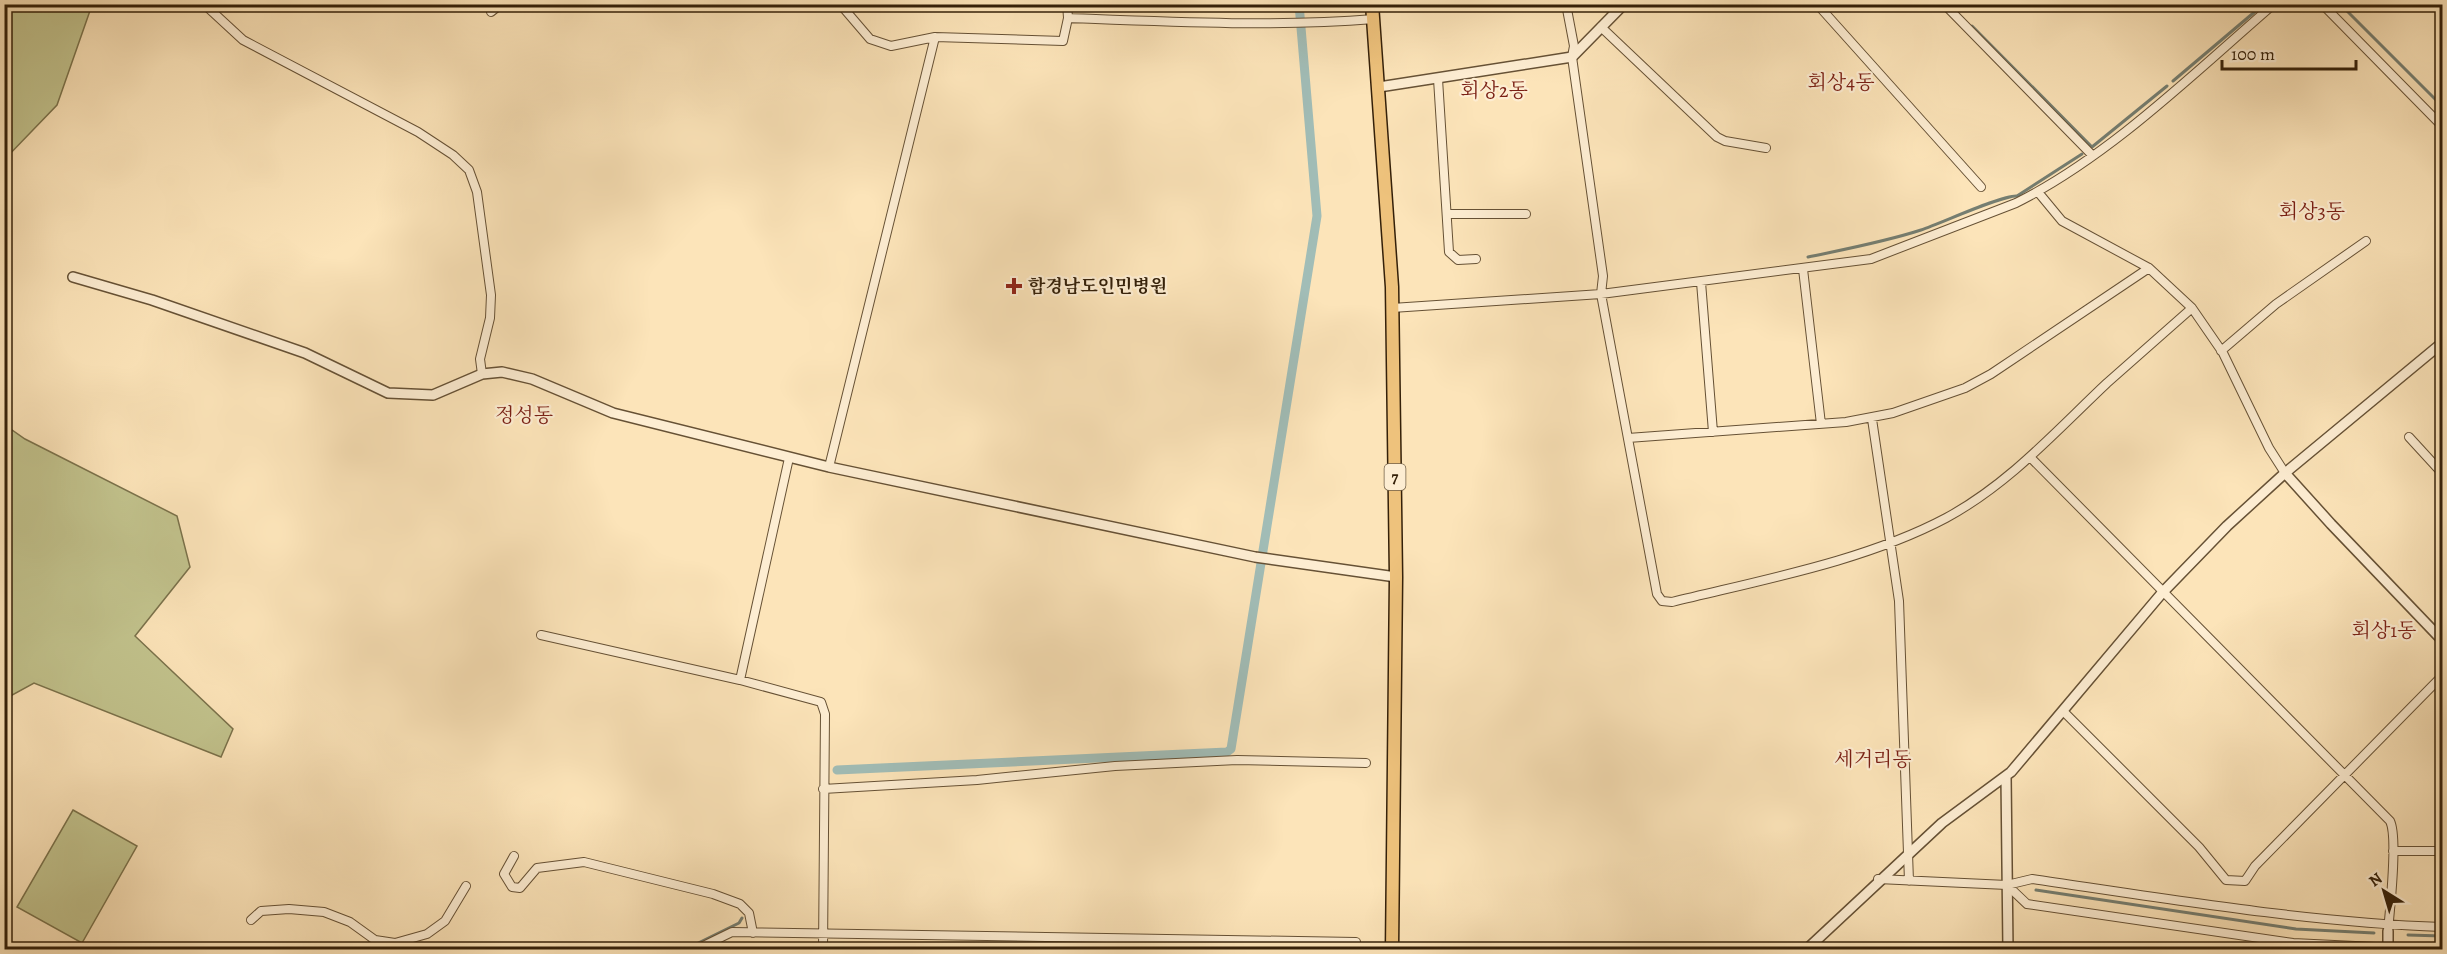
<svg xmlns="http://www.w3.org/2000/svg" width="2447" height="954" viewBox="0 0 2447 954" font-family="Alegreya,'Noto Serif KR',serif">
<rect width="100%" height="100%" fill="#fce4b9"/>
<filter id="stains"><feTurbulence type="fractalNoise" baseFrequency=".00333" numOctaves="4"/><feColorMatrix values="0 0 0 0 .2 0 0 0 0 .09 0 0 0 0 .02 0 0 0 .5 -.17"/></filter>
<radialGradient id="worn" r=".72"><stop offset=".6" stop-color="#630" stop-opacity="0"/><stop offset="1" stop-color="#630" stop-opacity=".3"/></radialGradient>
<!-- green -->
<path fill="#c2c38d" stroke="#7b724b" stroke-width="1.5" d="M5,4L92,5L57,105L5,159Z
M5,425L25,439L177,516L190,567L135,636L233,729L221,757L34,683L5,699Z
M73,810L137,846L82,943L17,907Z"/>
<g fill="none" stroke-linecap="round" stroke-linejoin="round">
<!-- stream -->
<path stroke="#757e71" stroke-width="3" d="M2340,4L2442,106
M1972,26L2092,147L2167,86
M2173,81L2264,4
M1808,257C1846,249 1884,242 1921,230C1942,223 2002,195 2017,196L2082,154
M2036,890L2296,929L2374,933
M2408,935L2442,936
M200,948L207,950
M684,950L739,923L742,918"/>
<!-- canal -->
<path stroke="#a1bdb7" stroke-width="9" d="M837,770L1227,752L1231,749L1317,216L1299,4"/>
<defs>
<path id="minor" d="M204,4L243,40L418,132L453,155L469,170L477,192L491,295L490,318L480,359L482,374
M840,4L870,39L891,46L935,37L1063,41L1068,18L1067,4
M1566,4L1574,46L1572,57L1603,276L1601,294L1657,594L1662,601L1672,602C1761,580 1865,561 1946,518C2009,484 2056,431 2107,383C2135,358 2164,333 2192,308
M1817,4L1981,187
M1944,4L2092,155
M2322,4L2442,126
M491,12L501,4
M1068,18C1170,22 1272,27 1374,19
M1601,27L1717,137L1725,141L1766,148
M1438,79L1449,252L1458,260L1476,259
M2038,192L2062,221L2149,268L2192,308L2223,353L2269,448L2285,473
M1448,214H1526
M1803,269L1821,424
M1701,282L1713,432
M1392,308L1601,294L1871,259L2016,203C2110,156 2194,73 2274,4
M2221,351L2276,304L2366,241
M1872,419L1899,601L1909,881
M2409,437L2442,473
M1628,438L1846,422L1893,413L1965,388L1991,374L2149,268
M2031,458L2390,821C2398,837 2390,909 2388,931
M829,467L935,37
M541,635L740,680L821,702L825,714L823,950
M740,680L789,458
M2063,711L2199,847L2226,880L2245,881L2255,866L2442,676
M823,789L977,780L1115,766L1237,760L1366,763
M2393,851H2442
M514,856L504,874L512,887L520,888L537,868L584,862L713,894L740,904L749,913L753,933
M1878,879L2007,885L2032,879C2168,899 2305,922 2442,927
M2007,885L2027,904L2293,943L2438,950
M251,920L261,911L289,909L324,912L350,922L375,940L395,943L427,934L445,921L466,886
M369,950L375,940
M695,950L732,932L1356,942"/>
<path id="tertiary" d="M1379,87L1572,57L1624,4
M73,277L152,300L305,353L388,393L433,395L482,374L502,372L532,379L613,413L829,467L1255,557L1396,577
M2285,473L2331,524L2442,640
M2006,776L2008,950
M2388,948V931
M1806,950L1942,823L2011,772L2162,593L2227,526L2285,473L2442,343"/>
<path id="trunk" d="M1372,4L1392,287L1396,577L1392,950"/>
</defs>
<!-- minor casing -->
<use href="#minor" stroke="#665135" stroke-width="10"/>
<!-- tertiary casing -->
<use href="#tertiary" stroke="#665135" stroke-width="12"/>
<!-- trunk casing -->
<use href="#trunk" stroke="#342009" stroke-width="15"/>
<!-- minor -->
<use href="#minor" stroke="#fdedd2" stroke-width="8"/>
<!-- tertiary -->
<use href="#tertiary" stroke="#fdedd2" stroke-width="9"/>
<!-- trunk -->
<use href="#trunk" stroke="#eec27c" stroke-width="12"/>
</g>
<!-- markers -->
<path fill="#8f2418" stroke="#fdedd2" stroke-width="2" d="M1011 277h6v6h6v6h-6v6h-6v-6h-6v-6h6z"/>
<g text-anchor="middle" stroke-width="4.5" stroke-linejoin="round" paint-order="stroke">
<!-- shield labels -->
<rect fill="#fdedd2" stroke="#705e45" stroke-width="1.5" x="1384.5" y="464" width="21" height="26" rx="4.5"/>
<g font-size="16" font-weight="bold" fill="#342009">
<text x="1395" y="483">7</text>
</g>
<!-- poi labels -->
<g font-size="18" font-weight="bold" fill="#342009" stroke="#fdedd2" text-anchor="start">
<text x="1028" y="292">함경남도인민병원</text>
</g>
<!-- neighbourhood labels -->
<g font-size="20" fill="#7a1f14" stroke="#fdedd2">
<text x="1841" y="89">회상4동</text>
<text x="1494" y="97">회상2동</text>
<text x="2312" y="218">회상3동</text>
<text x="524" y="422">정성동</text>
<text x="2384" y="637">회상1동</text>
<text x="1873" y="766">세거리동</text>
</g>
</g>
<!-- margin -->
<rect width="2447" height="954" fill="none" stroke="#fce4b9" stroke-width="24"/>
<rect x="6" y="6" width="2435" height="942" fill="none" stroke="#342009" stroke-width="3"/>
<rect x="12" y="12" width="2423" height="930" fill="none" stroke="#342009" stroke-width="1.5"/>
<!-- north arrow -->
<g transform="translate(2384 891) rotate(323)" stroke="#fdedd2" stroke-width="4.5" paint-order="stroke">
<path d="M0-4.5L10 22L0 15L-10 22Z" fill="#342009"/>
<text y="-9" font-size="16" font-weight="bold" text-anchor="middle" fill="#342009">N</text>
</g>
<!-- scale -->
<path d="M2222 60v9h134v-9" fill="none" stroke="#342009" stroke-width="3"/>
<text x="2231" y="60" font-size="18" fill="#342009" stroke="#fdedd2" stroke-width="4.5" paint-order="stroke">100 m</text>
<rect width="100%" height="100%" filter="url(#stains)"/>
<rect width="100%" height="100%" fill="url(#worn)"/>
</svg>
